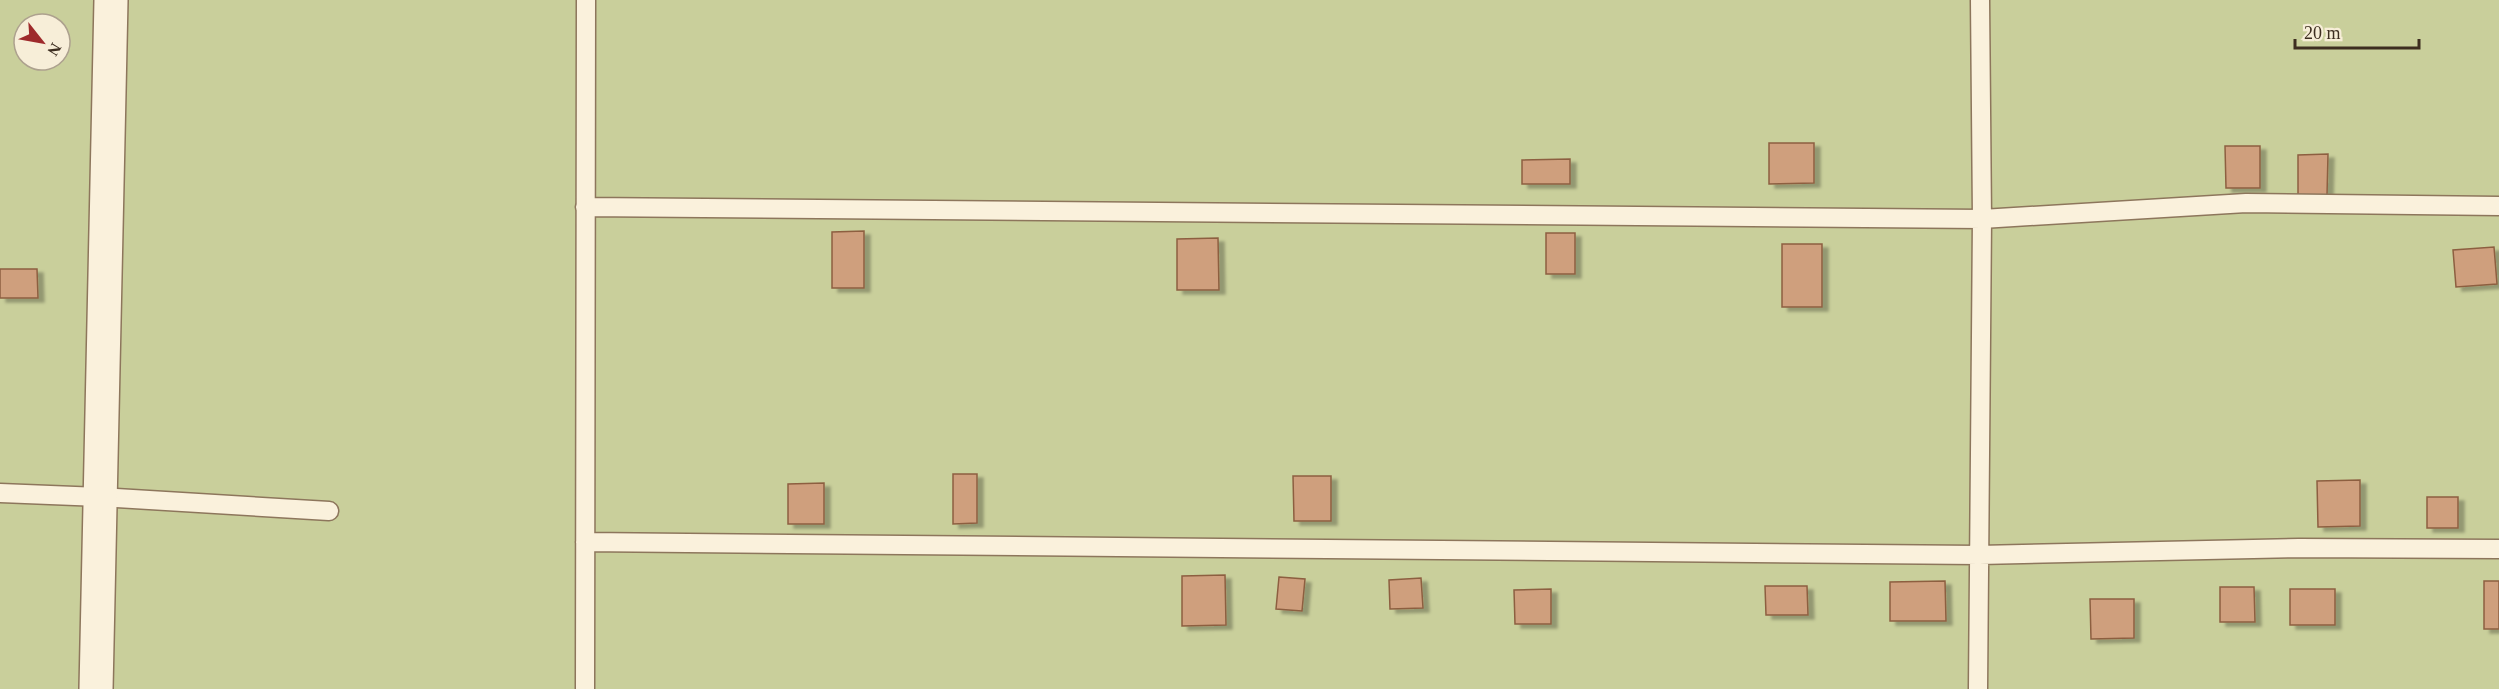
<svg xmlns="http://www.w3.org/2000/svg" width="2499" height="689" viewBox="0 0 2499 689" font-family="Georgia,serif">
<defs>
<filter id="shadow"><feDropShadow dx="6" dy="4" stdDeviation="1.5" flood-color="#0004"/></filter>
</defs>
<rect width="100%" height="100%" fill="#f0e4c8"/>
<!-- green -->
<path fill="#c9cf9b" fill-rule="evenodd" d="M0,0H2499V689H0ZM24,24H60V60H24Z"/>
<!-- building -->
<path fill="#cf9f7d" stroke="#8d5f41" stroke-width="1.5" filter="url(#shadow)" d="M1769,143H1814V183L1769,184Z
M2225,146H2260V188H2226Z
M2328,154L2327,195L2298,196V155Z
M1570,159V184H1522V160Z
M864,231V288H832V232Z
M1546,233H1575V274H1546Z
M1218,238L1219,290H1177V239Z
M1782,244H1822V307H1782Z
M2494,247L2497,284L2456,287L2453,250Z
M0,269H37L38,298H0Z
M953,474H977V523L953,524Z
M1293,476H1331V521H1294Z
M2360,480V526L2318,527L2317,481Z
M824,483V524H788V484Z
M2427,497H2458V528H2427Z
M1225,575L1226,625L1182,626V576Z
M1279,577L1305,579L1302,611L1276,609Z
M1421,578L1423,608L1390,609L1389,580Z
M1945,581L1946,621H1890V582Z
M2484,581H2499V629H2484Z
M1765,586H1807L1808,615H1766Z
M2220,587H2254L2255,622H2220Z
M1551,589V624H1515L1514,590Z
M2290,589H2335V625H2290Z
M2090,599H2134V638L2091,639Z"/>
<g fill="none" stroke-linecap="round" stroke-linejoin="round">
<defs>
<path id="service" d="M585,207L1982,219L2246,203L2499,206
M0,493L100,497L329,511
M585,542L1979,555L2299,548L2499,549
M585,689L586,0
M1978,689L1982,219L1980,0"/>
<path id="minor" d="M96,689L111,0"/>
</defs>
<!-- service casing -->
<use href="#service" stroke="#8d765c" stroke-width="21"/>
<!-- minor casing -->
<use href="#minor" stroke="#8d765c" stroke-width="36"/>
<!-- service -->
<use href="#service" stroke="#faf1dc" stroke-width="18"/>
<!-- minor -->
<use href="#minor" stroke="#faf1dc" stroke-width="33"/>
</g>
<!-- north arrow -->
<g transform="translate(42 42) rotate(121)"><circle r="28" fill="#f7eed8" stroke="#ada18e" stroke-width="1.5"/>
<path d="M0-4.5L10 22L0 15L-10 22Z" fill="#9e2a2b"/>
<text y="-9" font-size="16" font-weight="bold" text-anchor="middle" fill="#3d2e20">N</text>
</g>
<!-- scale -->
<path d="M2295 39v9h124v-9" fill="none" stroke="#3d2e20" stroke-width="3"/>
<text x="2304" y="39" font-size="18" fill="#3d2e20" stroke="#f7eed8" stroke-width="4.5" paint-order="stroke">20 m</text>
</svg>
